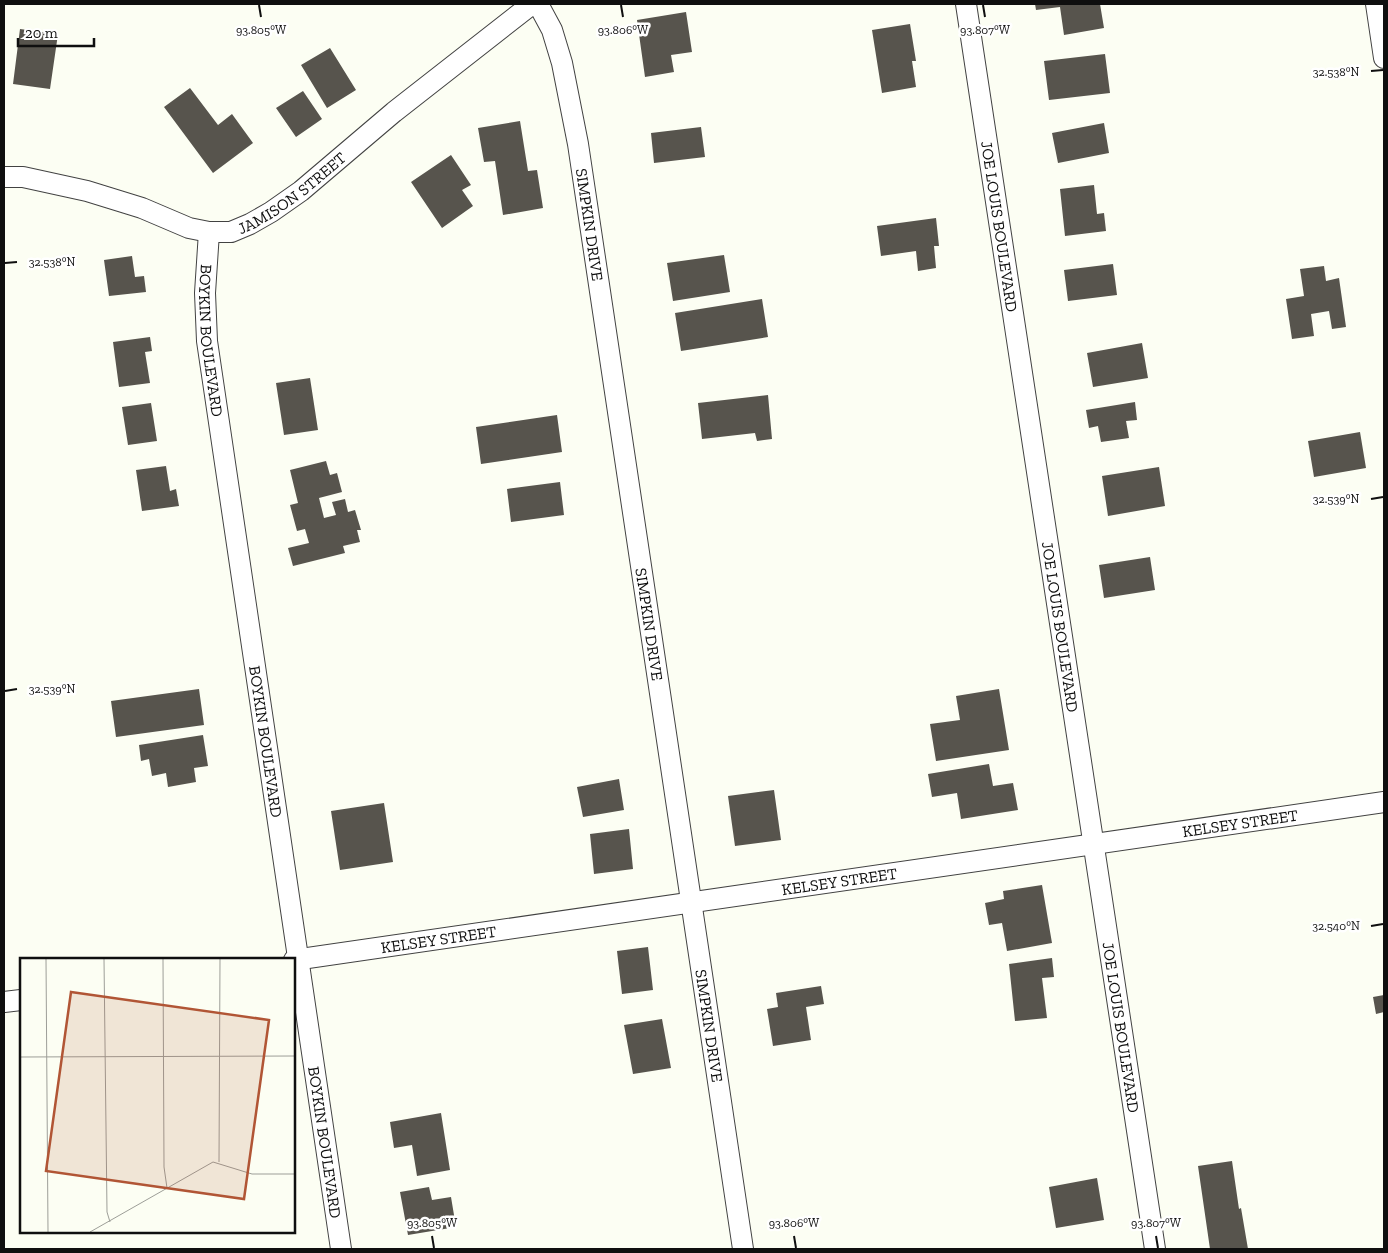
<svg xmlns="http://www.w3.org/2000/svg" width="1388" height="1253" viewBox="0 0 1388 1253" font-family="'Zilla Slab',serif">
<rect width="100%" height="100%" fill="#fcfef3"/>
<!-- building -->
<path fill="#57544d" d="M1035,4H1100L1104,28L1064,35L1060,7L1036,10Z
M686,12L692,52L671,55L674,72L645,77L637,20Z
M910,24L916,61H912L916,87L882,93L872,30Z
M20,29L58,34L50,89L13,84Z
M330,48L356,90L327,108L301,65Z
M1105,54L1110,93L1049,100L1044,61Z
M190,88L218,125L232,114L253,143L213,173L164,107Z
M303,91L322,119L296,137L276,108Z
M520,121L528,171L537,170L543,208L503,215L495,161L484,162L478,128Z
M1104,123L1109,153L1058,163L1052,133Z
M701,127L705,157L654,163L651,133Z
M451,155L471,185L462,190L473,206L442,228L411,182Z
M1094,185L1097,214L1104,213L1106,231L1065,236L1060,189Z
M936,218L939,246H934L936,268L918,271L916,251L881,256L877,226Z
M724,255L730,292L673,301L667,263Z
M132,256L135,277L144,276L146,292L109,296L104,260Z
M1113,264L1117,295L1068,301L1064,270Z
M1324,266L1326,281L1339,278L1346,327L1332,329L1329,311L1311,314L1314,336L1292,339L1286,299L1304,296L1300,269Z
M762,299L768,337L681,351L675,313Z
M150,337L152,351L145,352L150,383L119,387L113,342Z
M1142,343L1148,378L1093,387L1087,353Z
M310,378L318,430L284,435L276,383Z
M768,395L772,439L757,441L755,433L702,439L698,403Z
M1135,402L1137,420L1126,421L1129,438L1101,442L1098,426L1089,428L1086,410Z
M151,403L157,441L128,445L122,407Z
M557,415L562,452L481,464L476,427Z
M1360,432L1366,468L1314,477L1308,441Z
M326,461L330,475L337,473L342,492L319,498L324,518L336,515L332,502L345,499L348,512L355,510L361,530H357L360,542L343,546L345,553L293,566L288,548L309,543L305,529L297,531L290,505L298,503L290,470Z
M166,466L170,491L176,489L179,506L142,511L136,470Z
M1159,467L1165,506L1108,516L1102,476Z
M560,482L564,515L511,522L507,489Z
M1150,557L1155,590L1104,598L1099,565Z
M199,689L204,725L116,737L111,701Z
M999,689L1009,750L936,761L930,724L960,720L956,696Z
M203,735L208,766L194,768L196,782L168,787L166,773L152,776L149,759L141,761L139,745Z
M989,764L993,786L1013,783L1018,810L961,819L957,793L932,797L928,774Z
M619,779L624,810L583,817L577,787Z
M774,790L781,840L735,846L728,796Z
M384,803L393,862L340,870L331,811Z
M629,829L633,869L594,874L590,834Z
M1042,885L1052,943L1007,951L1002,923L989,925L985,903L1004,899L1003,891Z
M648,947L653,990L622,994L617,951Z
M1052,958L1054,977L1042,978L1047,1018L1015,1021L1009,964Z
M821,986L824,1004L806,1007L811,1040L773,1046L767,1009L778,1007L776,993Z
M1384,995V1012L1376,1014L1373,997Z
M662,1019L671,1068L633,1074L624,1025Z
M441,1113L450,1170L417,1176L412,1145L394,1148L390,1122Z
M1232,1161L1239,1209L1241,1208L1248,1249H1210L1198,1166Z
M1097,1178L1104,1220L1056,1228L1049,1187Z
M429,1187L432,1200L451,1197L456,1227L408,1235L400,1192Z"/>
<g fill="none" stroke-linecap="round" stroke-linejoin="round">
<defs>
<g id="street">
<path id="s1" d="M538,4L552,30L562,63L578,144L743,1249"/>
<path id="s2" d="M966,4L1155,1249"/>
<path d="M1376,4L1384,58"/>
<path id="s3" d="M4,177H23L87,191L142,208L189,228L209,232H231L250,224L271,212L301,191L394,112L532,4"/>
<path id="s4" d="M209,232L205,293L207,341L341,1249"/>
<path id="s5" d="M294,960L1384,802"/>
<path d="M4,1002L21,1000"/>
</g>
</defs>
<!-- street casing -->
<use href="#street" stroke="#424242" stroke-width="22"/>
<!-- street -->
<use href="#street" stroke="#fff" stroke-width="20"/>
</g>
<!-- ticks -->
<path fill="none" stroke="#0f0f0f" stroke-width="2" d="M259,5L261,17M621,5L623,17M983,5L985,17M1371,71L1383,70M5,263L17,262M1371,499L1383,497M5,691L17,689M1371,926L1383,924M432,1236L434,1248M794,1236L796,1248M1156,1236L1158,1248"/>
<g text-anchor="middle" stroke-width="5" stroke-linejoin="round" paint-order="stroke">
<!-- street labels -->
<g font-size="16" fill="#0f0f0f" stroke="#fff">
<text dy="6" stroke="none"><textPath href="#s3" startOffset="308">JAMISON STREET</textPath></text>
<text dy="6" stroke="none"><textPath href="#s1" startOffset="228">SIMPKIN DRIVE</textPath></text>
<text dy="6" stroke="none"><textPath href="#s2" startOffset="225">JOE LOUIS BOULEVARD</textPath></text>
<text dy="6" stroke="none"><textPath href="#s4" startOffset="109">BOYKIN BOULEVARD</textPath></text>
<text dy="6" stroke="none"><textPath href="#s1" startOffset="632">SIMPKIN DRIVE</textPath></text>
<text dy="6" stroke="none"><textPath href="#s2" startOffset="630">JOE LOUIS BOULEVARD</textPath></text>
<text dy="6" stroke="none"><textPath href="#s4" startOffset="514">BOYKIN BOULEVARD</textPath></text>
<text dy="6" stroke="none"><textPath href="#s5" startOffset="956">KELSEY STREET</textPath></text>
<text dy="6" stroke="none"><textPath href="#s5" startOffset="551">KELSEY STREET</textPath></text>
<text dy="6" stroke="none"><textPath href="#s5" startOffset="146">KELSEY STREET</textPath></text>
<text dy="6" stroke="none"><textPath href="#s1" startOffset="1038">SIMPKIN DRIVE</textPath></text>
<text dy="6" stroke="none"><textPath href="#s2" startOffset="1035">JOE LOUIS BOULEVARD</textPath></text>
<text dy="6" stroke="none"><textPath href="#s4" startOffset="919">BOYKIN BOULEVARD</textPath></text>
</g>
</g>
<!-- overview -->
<g transform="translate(20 958)">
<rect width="275" height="275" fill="#fcfef3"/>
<path fill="none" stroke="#9d9e98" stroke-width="1" d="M26,1L28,274M84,1L87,254L90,264M143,1L144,209L147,230M0,99L275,98M199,204L200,1M70,274L193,204L232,216H275"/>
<path fill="#b15535" fill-opacity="0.15" stroke="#b15535" stroke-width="2.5" d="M51,34L249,62L224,241L26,213Z"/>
<rect width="275" height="275" fill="none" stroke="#0f0f0f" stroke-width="2.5"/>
</g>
<g font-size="12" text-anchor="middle" fill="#0f0f0f" stroke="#fff" stroke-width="5" stroke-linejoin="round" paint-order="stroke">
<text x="261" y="34">93.805°W</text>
<text x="623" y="34">93.806°W</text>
<text x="985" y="34">93.807°W</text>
<text x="1336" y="76">32.538°N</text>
<text x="52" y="266">32.538°N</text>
<text x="1336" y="503">32.539°N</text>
<text x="52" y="693">32.539°N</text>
<text x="1336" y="930">32.540°N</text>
<text x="432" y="1227">93.805°W</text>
<text x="794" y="1227">93.806°W</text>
<text x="1156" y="1227">93.807°W</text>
</g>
<!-- border -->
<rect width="1388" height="1253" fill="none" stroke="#0f0f0f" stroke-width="10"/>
<!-- scale -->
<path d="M18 38v8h76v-8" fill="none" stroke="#0f0f0f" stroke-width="2.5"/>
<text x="25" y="38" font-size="15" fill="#0f0f0f" stroke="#ffffff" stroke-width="4" paint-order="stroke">20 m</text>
</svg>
